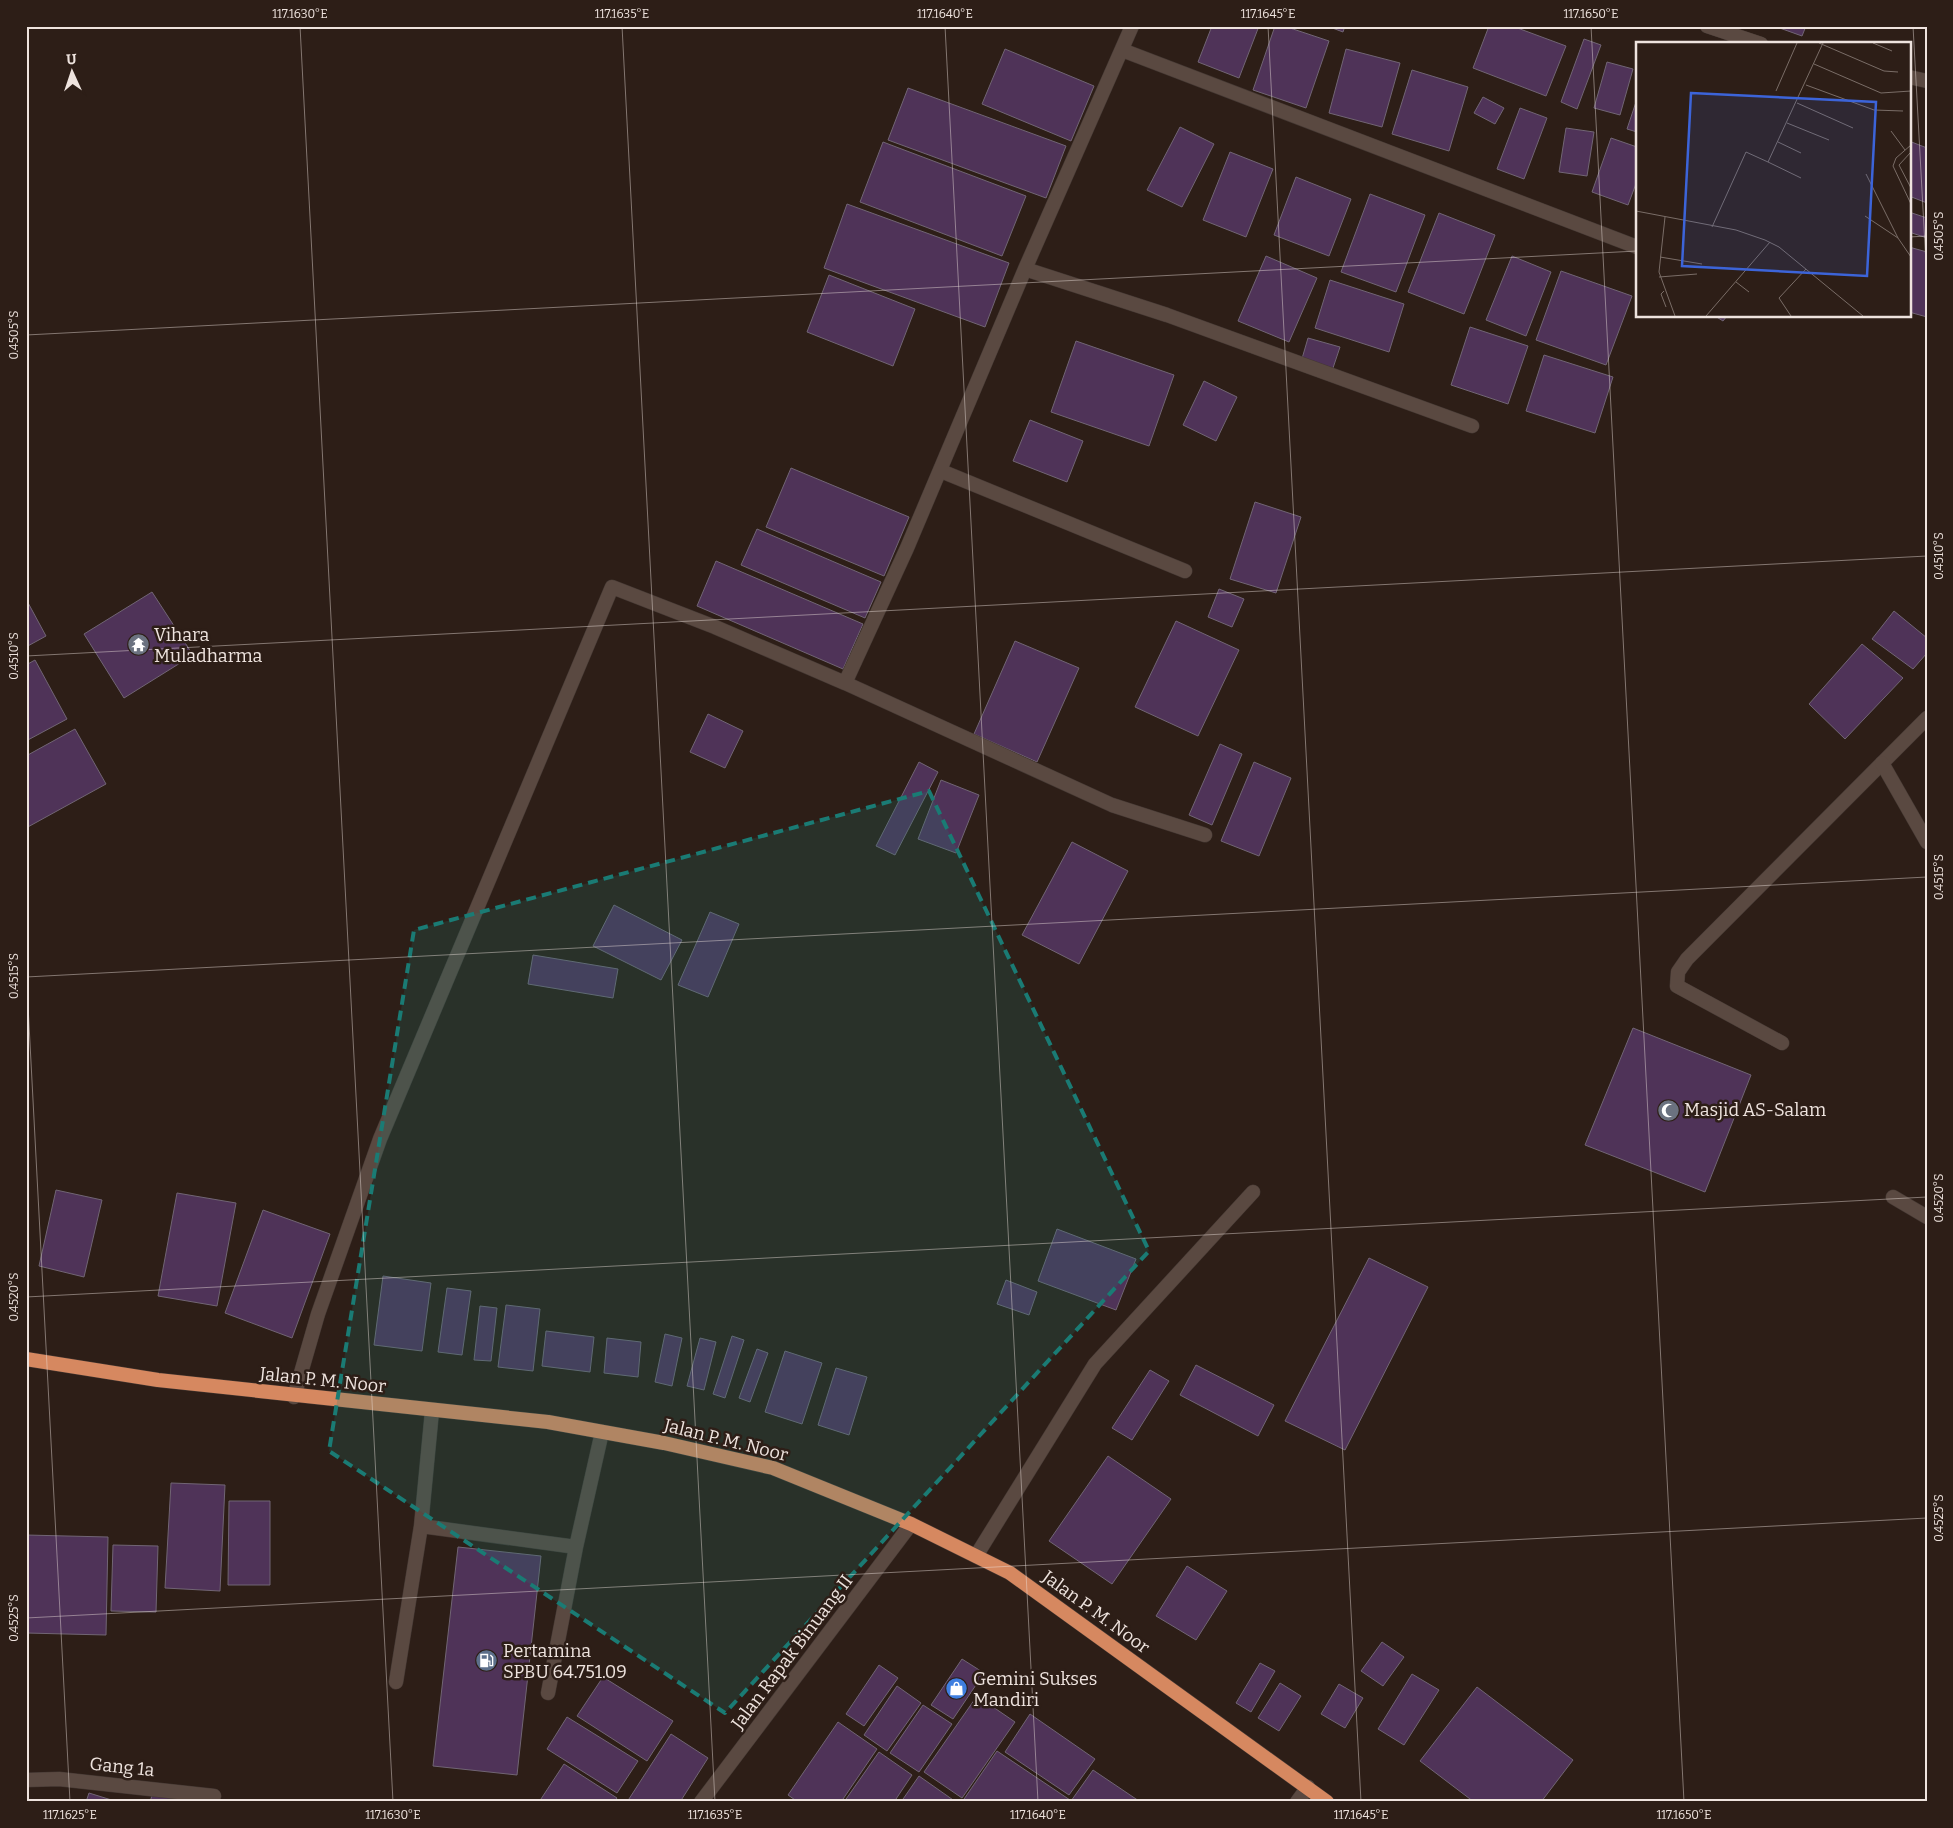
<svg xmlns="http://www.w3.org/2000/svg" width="1953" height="1828" viewBox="0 0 1953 1828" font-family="Bitter,serif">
<rect width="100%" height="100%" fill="#2d1e17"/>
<!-- building -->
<path fill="#4f3358" stroke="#716574" d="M1212,26H1259L1239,78L1198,62Z
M1275,26H1284L1329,41L1306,108L1253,90Z
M1327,26H1345L1343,32Z
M1489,26H1512L1566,46L1546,96L1473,68Z
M1774,26H1806L1802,36Z
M1584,39L1601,45L1577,109L1561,102Z
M1005,49L1094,86L1071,141L982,104Z
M1346,49L1400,63L1382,127L1329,113Z
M1607,62L1633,69L1620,115L1594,108Z
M1412,70L1468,87L1449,151L1392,134Z
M908,88L1066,146L1046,198L888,140Z
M1483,97L1504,108L1495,124L1474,113Z
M1637,99V132L1627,129Z
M1520,108L1547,118L1524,179L1497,169Z
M1180,127L1214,144L1182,207L1147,190Z
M1566,128L1594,132L1587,176L1559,172Z
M1611,138L1637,147V181L1628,205L1592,192Z
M1909,141L1927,148V203L1909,196Z
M883,142L1026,196L1002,256L860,202Z
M1230,152L1273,169L1246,237L1203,220Z
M1296,177L1351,199L1329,256L1274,235Z
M1370,194L1425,215L1396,292L1341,272Z
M847,204L1009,263L985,327L824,268Z
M1909,212L1927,218V238L1909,232Z
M1439,213L1495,235L1464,314L1408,292Z
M1909,247L1927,252V317L1909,312Z
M1266,256L1317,278L1289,342L1238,321Z
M1512,256L1551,272L1526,336L1486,320Z
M1561,271L1632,296L1606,365L1536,340Z
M829,275L915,309L893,366L807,332Z
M1330,280L1404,304L1389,352L1315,328Z
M1715,316H1727L1723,321Z
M1470,327L1528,346L1508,404L1451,385Z
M1308,338L1340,347L1332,371L1301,362Z
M1076,341L1174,375L1149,446L1051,412Z
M1544,355L1613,377L1595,433L1526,411Z
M1204,381L1237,397L1216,441L1183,425Z
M1030,420L1083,441L1067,482L1013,461Z
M791,468L909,517L884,576L766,527Z
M1255,502L1301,517L1276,593L1230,579Z
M757,529L881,582L865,618L741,565Z
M716,561L863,624L843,669L697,606Z
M1219,589L1244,599L1232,627L1208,617Z
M152,592L193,655L124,698L84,634Z
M26,599L46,636L26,647Z
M1894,611L1927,638V653L1913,669L1872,639Z
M1176,621L1239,650L1198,736L1135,707Z
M1015,641L1079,668L1037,762L974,734Z
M1862,644L1903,678L1845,739L1809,704Z
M35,660L67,719L26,741V665Z
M708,714L743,731L725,768L690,752Z
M75,729L106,784L26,828V756Z
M1220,744L1242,754L1212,825L1189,815Z
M919,762L938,772L895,855L876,846Z
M1254,762L1291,778L1259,856L1221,841Z
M941,780L979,795L956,853L918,839Z
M1072,842L1128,871L1079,964L1022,935Z
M614,905L682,940L661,980L593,946Z
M710,912L739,924L708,997L678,985Z
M533,955L618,969L613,998L528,984Z
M1633,1028L1751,1075L1705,1192L1585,1145Z
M56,1190L102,1200L84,1277L39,1266Z
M177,1193L236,1203L217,1306L158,1296Z
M263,1210L330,1234L292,1338L225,1313Z
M1057,1229L1136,1259L1116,1310L1038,1281Z
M1369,1258L1428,1287L1345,1450L1285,1421Z
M383,1276L431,1283L422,1351L374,1345Z
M1006,1280L1037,1292L1029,1315L997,1304Z
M447,1288L471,1291L462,1355L438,1352Z
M506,1305L540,1309L533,1371L498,1367Z
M480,1306L497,1308L491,1361L474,1360Z
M546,1331L594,1337L590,1372L542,1366Z
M665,1334L682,1338L672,1386L655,1382Z
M732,1336L744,1340L725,1398L713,1394Z
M607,1338L641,1342L638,1377L604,1373Z
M700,1338L716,1342L704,1390L687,1386Z
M757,1349L768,1353L750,1402L739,1398Z
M785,1351L822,1363L802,1424L765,1412Z
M1196,1365L1274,1405L1258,1436L1180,1395Z
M836,1368L867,1377L849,1435L818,1425Z
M1150,1370L1169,1381L1132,1440L1112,1428Z
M1108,1456L1171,1499L1112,1584L1049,1541Z
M171,1483L225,1485L220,1591L165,1588Z
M229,1501H270V1585H228Z
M26,1535L108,1537L106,1635L26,1633Z
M113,1545L158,1546L156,1612L111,1611Z
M458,1547L541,1556L517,1775L433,1766Z
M1187,1566L1227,1591L1196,1640L1156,1616Z
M1382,1642L1404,1657L1383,1686L1361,1671Z
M962,1659L984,1673L953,1719L931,1705Z
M1260,1663L1275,1671L1251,1712L1236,1703Z
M879,1665L898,1678L864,1726L846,1714Z
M1412,1674L1439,1690L1404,1745L1378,1729Z
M603,1677L673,1721L647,1761L577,1716Z
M1280,1683L1301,1696L1279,1731L1258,1718Z
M1339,1684L1363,1698L1345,1728L1321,1714Z
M897,1686L921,1703L887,1751L864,1735Z
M1477,1687L1573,1760L1541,1802H1474L1420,1761Z
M977,1696L1015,1722L962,1798L924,1772Z
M923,1705L952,1724L919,1772L890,1753Z
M1030,1714L1095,1759L1069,1795L1005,1752Z
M567,1717L638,1761L617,1793L547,1749Z
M838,1722L877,1749L841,1802H798L788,1795Z
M671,1734L708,1758L680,1802H627Z
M997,1751L1070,1800L962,1802Z
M879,1752L912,1775L894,1802H844Z
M564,1764L617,1798L614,1802H539Z
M1093,1770L1139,1801H1071Z
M919,1776L956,1802H901Z
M153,1792L188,1802H150Z
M89,1793L118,1802H86Z"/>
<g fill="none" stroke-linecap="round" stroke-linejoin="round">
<defs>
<path id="service" d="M1782,1043L1677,986L1678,972L1687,959L1927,718
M421,1526L576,1547L602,1432
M976,1556L1095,1364L1253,1192
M396,1682L421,1526L432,1411
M548,1693L576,1547"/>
<path id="minor" d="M1707,26L1761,44
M1122,50L1637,247
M1909,77L1927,81
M1025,269L1167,315L1472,426
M941,471L1185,571
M845,683L1112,805L1205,835
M1882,763L1927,842
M1893,1197L1927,1217
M294,1397L318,1314L380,1139L612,587L715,627L845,683L907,548L1025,269L1132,26
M26,1780L59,1779L214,1796
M701,1802L911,1524
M1297,1802L1308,1787"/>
<path id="trunk" d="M26,1359L158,1380L548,1422L664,1443L773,1468L911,1524L1010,1573L1327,1802"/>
</defs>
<!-- service casing -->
<use href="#service" stroke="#443833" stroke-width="15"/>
<!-- minor casing -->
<use href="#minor" stroke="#443833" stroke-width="15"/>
<!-- trunk casing -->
<use href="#trunk" stroke="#443833" stroke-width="15"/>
<!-- service -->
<use href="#service" stroke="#5a4941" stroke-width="14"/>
<!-- minor -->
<use href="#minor" stroke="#5a4941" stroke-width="14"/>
<!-- trunk -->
<use href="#trunk" stroke="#d68860" stroke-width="14"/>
</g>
<!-- marked area -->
<path fill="#1a7b74" fill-opacity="0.2" stroke="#1a7b74" stroke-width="4" stroke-dasharray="10 6" stroke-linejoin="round" d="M929,791L1149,1251L725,1713L329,1451L414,930Z"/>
<!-- ticks -->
<path fill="none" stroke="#eee3de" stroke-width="1" stroke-opacity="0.45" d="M300,26L393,1802M622,26L715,1802M945,26L1038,1802M1268,26L1361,1802M1591,26L1684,1802M1913,26L1927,282M1909,237L1927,236M26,335L1637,251M26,656L1927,556M26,967L70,1802M26,977L1927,877M26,1297L1927,1197M26,1618L1927,1518"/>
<!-- icons -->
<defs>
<symbol id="temple-disc" viewBox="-11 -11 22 22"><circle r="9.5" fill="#6b7280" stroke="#2d1e17"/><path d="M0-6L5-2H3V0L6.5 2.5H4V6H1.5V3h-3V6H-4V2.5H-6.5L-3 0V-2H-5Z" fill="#fff"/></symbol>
<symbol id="mosque-disc" viewBox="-11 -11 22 22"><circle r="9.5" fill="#6b7280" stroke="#2d1e17"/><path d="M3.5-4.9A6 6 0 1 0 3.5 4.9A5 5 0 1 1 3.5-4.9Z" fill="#fff"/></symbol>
<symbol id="fuel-disc" viewBox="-11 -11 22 22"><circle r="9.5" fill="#5c6f8a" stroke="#2d1e17"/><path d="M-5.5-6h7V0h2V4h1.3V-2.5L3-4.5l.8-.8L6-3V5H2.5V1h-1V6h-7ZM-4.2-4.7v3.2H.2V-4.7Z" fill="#fff"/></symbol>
<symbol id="shop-disc" viewBox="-11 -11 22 22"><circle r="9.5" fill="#3f7fe0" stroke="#2d1e17"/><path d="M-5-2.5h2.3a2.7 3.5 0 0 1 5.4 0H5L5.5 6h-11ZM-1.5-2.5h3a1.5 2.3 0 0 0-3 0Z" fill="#fff"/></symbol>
</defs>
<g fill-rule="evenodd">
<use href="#temple-disc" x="126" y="632" width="25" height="25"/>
<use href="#mosque-disc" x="1656" y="1098" width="25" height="25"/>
<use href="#fuel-disc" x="474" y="1648" width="25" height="25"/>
<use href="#shop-disc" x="944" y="1676" width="25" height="25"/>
</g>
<g text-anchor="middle" stroke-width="5" stroke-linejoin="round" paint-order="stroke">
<!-- poi labels -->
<g font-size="18" fill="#eee3de" stroke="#2d1e17" text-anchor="start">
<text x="154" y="641">Vihara<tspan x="154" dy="21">Muladharma</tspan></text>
<text x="1684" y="1116">Masjid AS-Salam</text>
<text x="503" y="1657">Pertamina<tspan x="503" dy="21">SPBU 64.751.09</tspan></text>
<text x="973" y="1685">Gemini Sukses<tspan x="973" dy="21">Mandiri</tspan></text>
</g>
<!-- street labels -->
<g font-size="18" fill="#eee3de" stroke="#2d1e17">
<text transform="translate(323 1380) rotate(6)" y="6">Jalan P. M. Noor</text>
<text transform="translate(726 1440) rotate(14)" y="6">Jalan P. M. Noor</text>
<text transform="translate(1096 1612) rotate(36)" y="6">Jalan P. M. Noor</text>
<text transform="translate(792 1652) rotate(-53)" y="6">Jalan Rapak Binuang II</text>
<text transform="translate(122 1767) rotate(6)" y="6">Gang 1a</text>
</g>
</g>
<!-- overview -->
<g transform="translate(1636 42)">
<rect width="275" height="275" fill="#2d1e17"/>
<path fill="none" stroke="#7a6d67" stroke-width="1" d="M183,1L248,29L262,30M237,1L256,9M178,22L245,51L275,49M170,43L238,68L267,69M140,49L161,1M161,61L217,86M151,81L193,98M255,89L269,108M142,100L165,111M275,103L260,116L257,124L275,162M275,110L263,123L275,146M132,120L165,136M230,132L262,196M0,169L100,188L129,198L143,205L227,274M229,174L262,196L275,215M29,175L23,230L39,274M76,185L110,110L132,120L187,1M24,215L66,222M23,235L61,232M100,240L113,250M28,249L25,252L30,265M70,274L134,200M155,274L143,256L170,227"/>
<path fill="#3c64d9" fill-opacity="0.15" stroke="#3c64d9" stroke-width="2.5" d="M55,51L240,60L231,234L46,224Z"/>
<rect width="275" height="275" fill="none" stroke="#eee3de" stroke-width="2.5"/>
</g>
<!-- border -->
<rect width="1953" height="1828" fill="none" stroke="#2d1e17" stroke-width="55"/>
<!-- north arrow -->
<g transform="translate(72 72) rotate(357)" stroke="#2d1e17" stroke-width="4" paint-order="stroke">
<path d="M0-4L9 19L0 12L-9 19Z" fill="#eee3de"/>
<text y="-8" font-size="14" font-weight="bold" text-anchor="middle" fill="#eee3de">U</text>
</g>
<rect x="28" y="28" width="1898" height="1772" fill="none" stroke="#eee3de" stroke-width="2"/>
<g font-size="12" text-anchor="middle" fill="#eee3de">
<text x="300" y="18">117.1630°E</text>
<text x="622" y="18">117.1635°E</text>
<text x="945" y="18">117.1640°E</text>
<text x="1268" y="18">117.1645°E</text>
<text x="1591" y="18">117.1650°E</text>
<text transform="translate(1939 236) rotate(-90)" y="4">0.4505°S</text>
<text transform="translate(14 335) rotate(-90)" y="4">0.4505°S</text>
<text transform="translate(1939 556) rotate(-90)" y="4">0.4510°S</text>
<text transform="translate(14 656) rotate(-90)" y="4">0.4510°S</text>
<text transform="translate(1939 877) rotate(-90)" y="4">0.4515°S</text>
<text transform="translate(14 976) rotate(-90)" y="4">0.4515°S</text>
<text transform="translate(1939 1198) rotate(-90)" y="4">0.4520°S</text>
<text transform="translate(14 1297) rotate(-90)" y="4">0.4520°S</text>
<text transform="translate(1939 1518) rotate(-90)" y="4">0.4525°S</text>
<text transform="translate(14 1618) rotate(-90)" y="4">0.4525°S</text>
<text x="70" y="1819">117.1625°E</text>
<text x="393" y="1819">117.1630°E</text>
<text x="715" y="1819">117.1635°E</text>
<text x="1038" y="1819">117.1640°E</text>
<text x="1361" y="1819">117.1645°E</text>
<text x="1684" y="1819">117.1650°E</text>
</g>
</svg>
